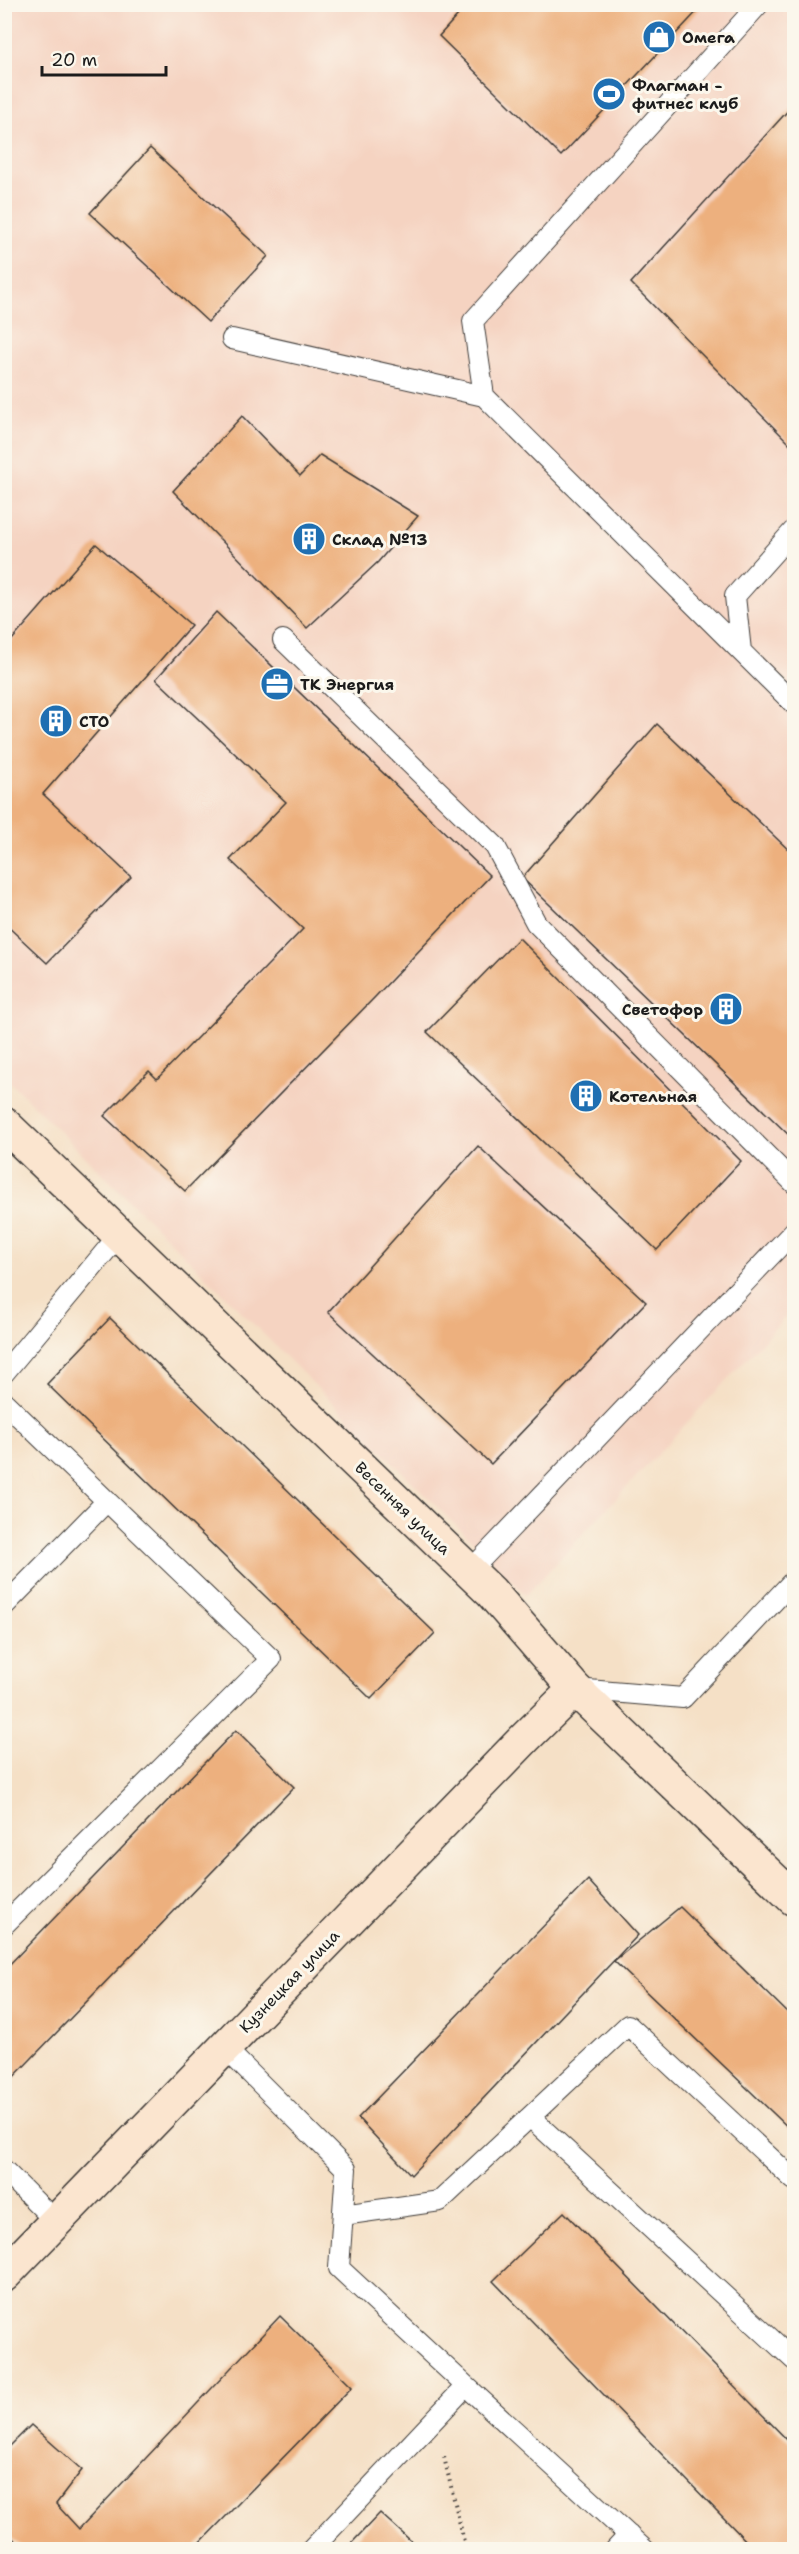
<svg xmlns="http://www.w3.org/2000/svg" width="799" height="2554" viewBox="0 0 799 2554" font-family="'Shantell Sans',sans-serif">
<rect width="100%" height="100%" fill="#fbf7ec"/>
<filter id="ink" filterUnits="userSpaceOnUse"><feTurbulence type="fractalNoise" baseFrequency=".0167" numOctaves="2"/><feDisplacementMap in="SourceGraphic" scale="12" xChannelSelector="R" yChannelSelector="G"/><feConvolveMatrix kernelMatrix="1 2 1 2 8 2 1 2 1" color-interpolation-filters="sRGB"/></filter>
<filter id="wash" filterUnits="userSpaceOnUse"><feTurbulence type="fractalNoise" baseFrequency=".008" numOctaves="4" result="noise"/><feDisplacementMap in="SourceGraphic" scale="24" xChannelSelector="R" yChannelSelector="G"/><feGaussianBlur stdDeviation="1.35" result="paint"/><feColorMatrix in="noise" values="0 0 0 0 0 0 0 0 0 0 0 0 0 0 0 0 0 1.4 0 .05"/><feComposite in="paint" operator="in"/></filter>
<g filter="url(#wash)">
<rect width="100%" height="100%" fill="#f5e0c6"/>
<!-- built -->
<path fill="#f5d3c1" d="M4,5H794V1308L526,1595L5,1077Z"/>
<g id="blocks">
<!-- building -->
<path fill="#edb07e" d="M468,4H704L561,156L439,36Z
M794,104V448L631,283Z
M150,148L268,256L208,322L90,213Z
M242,416L300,476L320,455L418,516L378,562L307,628L173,491Z
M96,544L191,625L43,794L131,877L47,963L4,923V649Z
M216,612L490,876L375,997L185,1191L104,1116L149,1071L157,1079L303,929L230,860L286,802L156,679Z
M657,724L794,855V1140L522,878Z
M519,938L741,1161L657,1250L427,1032Z
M478,1146L646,1302L491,1464L328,1312Z
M110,1318L435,1633L371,1699L47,1384Z
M236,1730L294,1787L4,2087V1970Z
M588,1880L638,1935L411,2175L358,2118Z
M680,1907L794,2019V2133L614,1961Z
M564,2212L794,2447V2550H755L493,2281Z
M280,2316L352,2387L193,2550H25L4,2530V2452L31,2425L82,2470L56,2504L79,2529Z
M380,2513L421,2550H345Z"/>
</g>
</g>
<g filter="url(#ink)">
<use href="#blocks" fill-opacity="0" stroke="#3d3936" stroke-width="1.5"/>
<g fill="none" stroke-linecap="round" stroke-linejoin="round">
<defs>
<path id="lane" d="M759,4L473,321L484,396L794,704
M232,339L484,396
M283,640L495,846L536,923L794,1183
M741,651L735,596L794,530
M4,1373L119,1235
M4,1402L271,1659L4,1925
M469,1572L794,1231
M4,1606L106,1502
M576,1689L683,1698L794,1580
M225,2048L346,2169L339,2268L466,2386L311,2550
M530,2117L794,2360
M4,2170L56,2222
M343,2215L440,2201L628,2025L794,2180
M466,2386L645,2550
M615,2550L629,2535"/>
<path id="secondary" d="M4,1124L491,1592L575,1689L794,1899
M4,2275L525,1738L575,1689"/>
</defs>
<!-- lane casing -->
<use href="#lane" stroke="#3d3936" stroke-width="22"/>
<!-- secondary casing -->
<use href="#secondary" stroke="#3d3936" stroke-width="36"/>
<!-- path -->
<path stroke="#3d3936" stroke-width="4" stroke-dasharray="1.5 4.5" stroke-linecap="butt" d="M444,2457L466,2550"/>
<!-- lane -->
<use href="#lane" stroke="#fff" stroke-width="20"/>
<!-- secondary -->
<use href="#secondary" stroke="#fbe5cf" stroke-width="33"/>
</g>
</g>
<!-- icons -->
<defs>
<symbol id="shop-disc" viewBox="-11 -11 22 22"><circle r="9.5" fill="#1f6fb2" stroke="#fbf7ec"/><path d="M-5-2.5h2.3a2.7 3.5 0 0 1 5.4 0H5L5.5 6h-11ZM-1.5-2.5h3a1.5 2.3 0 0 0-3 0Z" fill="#fff"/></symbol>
<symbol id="stadium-disc" viewBox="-11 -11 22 22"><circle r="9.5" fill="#1f6fb2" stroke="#fbf7ec"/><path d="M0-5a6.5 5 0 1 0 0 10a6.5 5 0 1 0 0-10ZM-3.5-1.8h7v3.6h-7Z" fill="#fff"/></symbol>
<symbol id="building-disc" viewBox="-11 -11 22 22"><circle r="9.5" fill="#1f6fb2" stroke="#fbf7ec"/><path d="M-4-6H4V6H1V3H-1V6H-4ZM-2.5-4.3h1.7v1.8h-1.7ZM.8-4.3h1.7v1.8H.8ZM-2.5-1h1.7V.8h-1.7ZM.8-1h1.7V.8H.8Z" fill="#fff"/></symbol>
<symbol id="office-disc" viewBox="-11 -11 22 22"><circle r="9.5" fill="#1f6fb2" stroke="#fbf7ec"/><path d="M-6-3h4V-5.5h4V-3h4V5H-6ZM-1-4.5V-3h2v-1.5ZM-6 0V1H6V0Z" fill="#fff"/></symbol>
</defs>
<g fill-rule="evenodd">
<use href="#shop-disc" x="640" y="18" width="38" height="38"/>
<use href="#stadium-disc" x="590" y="75" width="38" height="38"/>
<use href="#building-disc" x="290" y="520" width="38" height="38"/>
<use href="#office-disc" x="258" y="665" width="38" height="38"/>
<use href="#building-disc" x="37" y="702" width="38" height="38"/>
<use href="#building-disc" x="707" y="990" width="38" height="38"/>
<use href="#building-disc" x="567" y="1077" width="38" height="38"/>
</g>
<g text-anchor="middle" stroke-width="6" stroke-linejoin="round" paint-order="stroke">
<!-- poi labels -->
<g font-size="16" font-weight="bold" fill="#1c1c1c" stroke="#fbf7ec" text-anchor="start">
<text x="682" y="43">Омега</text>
<text x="632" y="91">Флагман -<tspan x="632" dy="18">фитнес клуб</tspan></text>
<text x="332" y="545">Склад №13</text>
<text x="300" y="690">ТК Энергия</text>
<text x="79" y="727">СТО</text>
<text x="703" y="1015" text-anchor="end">Светофор</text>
<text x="609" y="1102">Котельная</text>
</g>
<!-- street labels -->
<g font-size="16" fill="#1c1c1c" stroke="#fbf7ec">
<text transform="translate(403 1508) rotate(44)" y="6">Весенняя улица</text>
<text transform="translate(289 1981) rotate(-46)" y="6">Кузнецкая улица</text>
</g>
</g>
<!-- margin -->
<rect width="799" height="2554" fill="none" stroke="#fbf7ec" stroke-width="24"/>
<!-- scale -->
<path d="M42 66v9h124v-9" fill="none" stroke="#1c1c1c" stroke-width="3"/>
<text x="51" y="66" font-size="18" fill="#1c1c1c" stroke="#fbf7ec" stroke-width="4.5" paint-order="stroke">20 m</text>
</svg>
